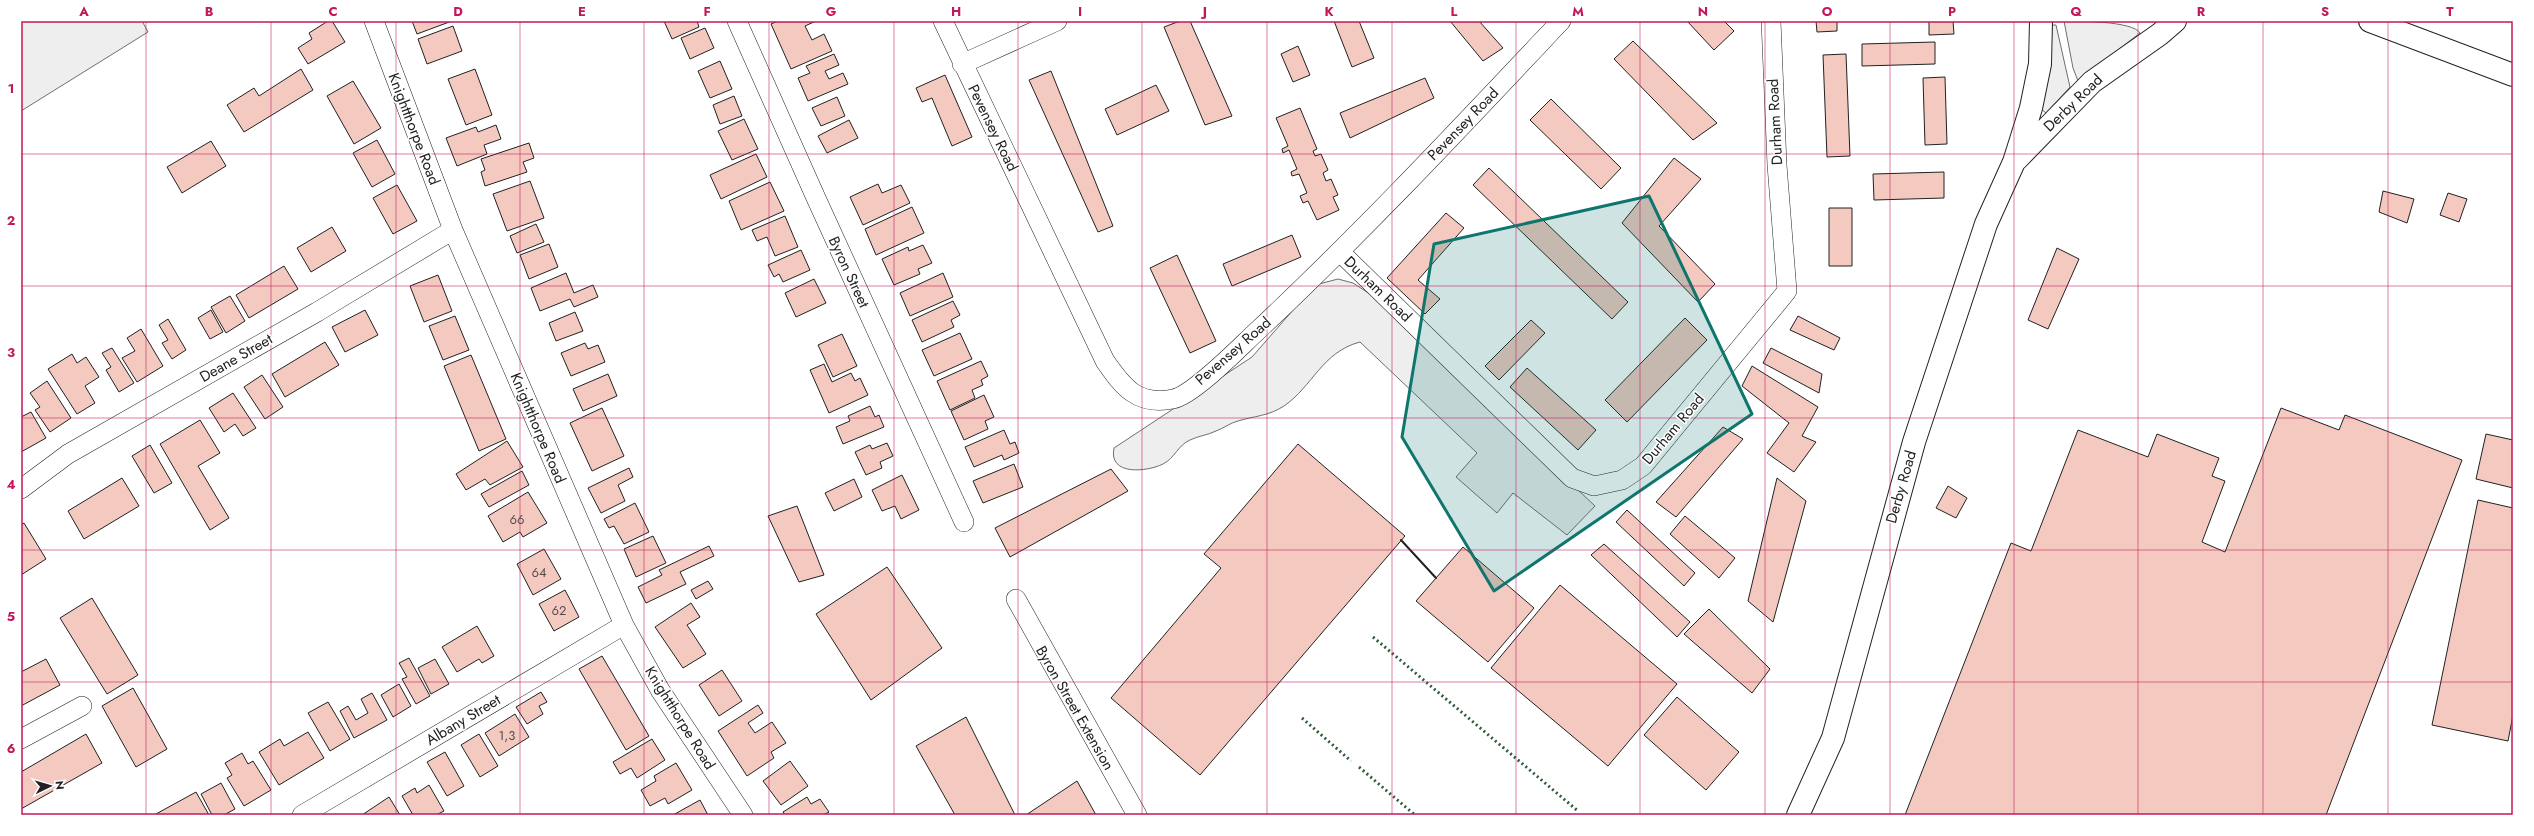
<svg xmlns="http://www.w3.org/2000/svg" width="2534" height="836" viewBox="0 0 2534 836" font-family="Jost,sans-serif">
<rect width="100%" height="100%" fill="#fff"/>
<!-- green -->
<path fill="#eee" stroke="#6f6f6f" d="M21,21H142L148,32L21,111Z
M2064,21C2078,21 2133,21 2140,33L2078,81L2073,68Z
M2052,25H2056L2070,87L2046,113L2040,108L2051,51Z
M1338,279L1353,283L1373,296L1595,506L1567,535L1513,493L1497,513L1456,477L1477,453L1360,342C1322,352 1313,386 1284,406C1269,416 1254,416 1238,421C1230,423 1224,428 1216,431C1208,435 1198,436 1190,440C1178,445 1175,458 1163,464C1147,472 1108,476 1114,448L1252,357L1315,285Z"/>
<!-- building -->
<path fill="#f3c9c0" stroke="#222" d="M328,21H332L345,42L308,64L298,48L312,39L309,33Z
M412,21H452L417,34Z
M664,21H697L699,27L672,39Z
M778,21H816L805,26L812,40L824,34L832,51L791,69L771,24Z
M1180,21H1190L1232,116L1205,125L1164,27Z
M1334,21H1359L1374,58L1352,67Z
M1450,21H1479L1503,48L1483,61Z
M1687,21H1724L1734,31L1714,50Z
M1816,21H1837V31L1817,32Z
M1929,21H1953L1954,34L1929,35Z
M453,26L462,51L427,64L418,39Z
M705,28L714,48L690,59L681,38Z
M1633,41L1717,123L1693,140L1614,59Z
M1935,42V64L1862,66V44Z
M1298,46L1310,75L1293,82L1281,54Z
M834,54L839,65L825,71L829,79L843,73L848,84L808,101L798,78L810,73L806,66Z
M1846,54L1850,156L1827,157L1823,55Z
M720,61L732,89L710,98L698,71Z
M301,69L313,90L244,132L227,105L254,88L259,96Z
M475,69L492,115L466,125L448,79Z
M1051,71L1113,226L1098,232L1029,80Z
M945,75L972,137L952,146L932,98L922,102L916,88Z
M1945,77L1947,144L1925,145L1923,78Z
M1425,78L1434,98L1350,138L1340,113Z
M353,81L381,128L354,144L327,96Z
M1156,85L1169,111L1117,135L1105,109Z
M734,96L742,116L720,124L713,105Z
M837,97L845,116L821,126L812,108Z
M1551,99L1621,168L1601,189L1530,120Z
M1300,108L1317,149L1313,151L1315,156L1321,154L1328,170L1323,173L1326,181L1331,179L1338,195L1333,197L1339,210L1317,220L1308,201L1303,203L1300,196L1307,193L1299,174L1292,176L1291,172L1297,169L1289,150L1283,153L1282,149L1288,146L1276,118Z
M744,119L758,149L732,160L718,131Z
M849,120L858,138L827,153L818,136Z
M496,125L501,139L484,145L487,154L457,166L446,138L476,127L478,132Z
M377,140L395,174L372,187L353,153Z
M211,141L226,166L182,193L167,167Z
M529,143L534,158L523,162L527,172L485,186L481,172L485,170L481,159Z
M756,154L767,177L721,199L710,175Z
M1674,158L1701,179L1659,226L1715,284L1698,302L1622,223Z
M1489,168L1628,302L1612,319L1473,185Z
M1944,172V198L1874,200L1873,174Z
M530,181L544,218L507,231L493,194Z
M770,182L784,211L741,230L729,201Z
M878,184L882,193L901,185L910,203L863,225L850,197Z
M397,185L417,221L393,234L373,198Z
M2383,191L2414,199L2407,223L2379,212Z
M2448,193L2467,199L2459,222L2440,215Z
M912,207L924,233L876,255L865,229Z
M1829,208H1852V266H1829Z
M1446,213L1464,228L1418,280L1440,299L1425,314L1387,278Z
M785,216L798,247L775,256L767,237L757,241L752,230Z
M536,224L544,242L517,253L510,236Z
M332,227L346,251L311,272L297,248Z
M1292,235L1301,257L1232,286L1223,264Z
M549,244L558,267L529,279L520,255Z
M923,245L932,263L918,269L920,274L894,285L882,259L908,247L909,251Z
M2057,248L2079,259L2048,329L2028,320Z
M801,250L810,270L783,282L779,274L774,277L768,265Z
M1177,255L1216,341L1190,353L1150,268Z
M284,266L298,289L249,318L236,295Z
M566,273L574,293L593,285L598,297L574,307L570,299L540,311L531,288Z
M943,273L953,297L910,316L900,293Z
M438,275L452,311L424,322L410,286Z
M814,279L826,303L796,317L785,293Z
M230,296L245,321L226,333L211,307Z
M953,301L960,315L951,320L954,327L922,342L912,320Z
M211,310L223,332L210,339L198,318Z
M365,310L378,335L345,352L332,327Z
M575,312L583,331L556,341L549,323Z
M455,316L469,350L443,360L429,326Z
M1798,316L1840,338L1834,350L1790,330Z
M1685,318L1707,340L1627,422L1605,400Z
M168,319L186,350L172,359L162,343L168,340L159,325Z
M1531,320L1545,333L1499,380L1485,366Z
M141,329L163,366L137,382L122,358L135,351L127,338Z
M960,333L972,359L934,376L922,350Z
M842,334L857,366L833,377L818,345Z
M325,342L339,365L285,397L272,374Z
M585,343L588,349L598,345L605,362L571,376L561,353Z
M112,348L134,383L119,392L106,370L111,367L102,353Z
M1771,348L1822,374L1819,393L1763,363Z
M72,354L77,363L86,357L99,377L85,386L95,403L77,414L48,369Z
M471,355L506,439L479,451L444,366Z
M981,361L988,376L981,380L983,385L972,390L975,398L950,410L937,381Z
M824,364L832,382L851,373L855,381L860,378L868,395L829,413L810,370Z
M1752,366L1818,407L1802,436L1816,442L1794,472L1767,453L1789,423L1742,386Z
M1527,368L1596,430L1578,450L1510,387Z
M608,374L617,396L583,411L573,389Z
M262,375L283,407L265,419L244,387Z
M47,381L71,418L50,432L35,410L40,407L30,393Z
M233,393L256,428L243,436L235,424L224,432L209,408Z
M984,395L994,417L985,421L988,429L964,440L951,411Z
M870,406L875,417L879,415L884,427L843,444L836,427L850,421L848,416Z
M602,408L624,456L592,471L570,423Z
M2281,408L2339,430L2345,415L2462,460L2326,815H1905L2011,543L2031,551L2078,430L2148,457L2157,434L2219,458L2212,476L2225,481L2202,542L2225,552Z
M31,412L46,438L21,452V417Z
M200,420L220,453L198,466L229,518L210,530L160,444Z
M1723,427L1743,439L1676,517L1656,502Z
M1004,430L1010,444L1015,442L1019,453L1004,460L1002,455L974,467L965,447Z
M2486,434L2513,440V488L2476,479Z
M507,441L523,467L490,485L485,479L466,490L456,474Z
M887,443L893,456L880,462L882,468L866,475L855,452L870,445L872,449Z
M1298,444L1405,536L1200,775L1111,698L1221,568L1204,554Z
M150,445L172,483L154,493L132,456Z
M1014,464L1023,487L983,503L973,481Z
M629,468L633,477L618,485L625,501L601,513L588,488Z
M1111,469L1128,491L1010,557L995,528Z
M522,471L529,485L489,507L481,494Z
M902,475L919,510L901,519L895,506L882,511L872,490Z
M122,478L139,506L84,539L68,511Z
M1777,478L1806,501L1773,622L1748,601Z
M854,479L862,497L834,511L825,493Z
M1948,486L1967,498L1956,518L1936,508Z
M528,492L547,523L523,537L520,532L503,542L488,516Z
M2478,500L2513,508V715L2508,741L2432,725Z
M635,503L649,532L624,544L614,526L609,528L604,519Z
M797,506L824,575L799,582L768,516Z
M1627,510L1695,573L1684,586L1616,522Z
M1685,516L1735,558L1719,578L1670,534Z
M24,523L46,559L21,575V525Z
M653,536L666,563L636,577L624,549Z
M1604,544L1690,622L1677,637L1591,555Z
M709,546L714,556L680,572L686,584L646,603L638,587L662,575L659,570Z
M1463,547L1534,608L1488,662L1416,601Z
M544,549L561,579L533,595L517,564Z
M887,567L942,648L871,700L816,614Z
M708,581L713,589L696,599L691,590Z
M1560,585L1677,684L1608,766L1491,668Z
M565,590L579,617L554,631L539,604Z
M92,598L138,675L107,694L60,618Z
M691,603L700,617L687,625L706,654L683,668L655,627Z
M1709,609L1770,669L1752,693L1684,634Z
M477,626L494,656L482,663L479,659L457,672L442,647Z
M602,656L649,736L626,750L579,669Z
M409,658L430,696L416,704L402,679L407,677L399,663Z
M46,659L60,685L21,706V672Z
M435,659L449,684L431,694L418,668Z
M722,670L742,701L719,716L699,685Z
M399,684L411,706L393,717L381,695Z
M133,688L167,749L136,767L102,706Z
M541,692L547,702L539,706L543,714L527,724L516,707Z
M372,693L387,720L354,738L340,711L348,706L356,720L368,713L361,699Z
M1677,697L1739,752L1706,790L1644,735Z
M328,702L350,739L330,751L308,713Z
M758,705L763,713L748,723L755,733L772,722L786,743L771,752L774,758L747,776L718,731Z
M515,714L529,737L499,756L485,733Z
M966,717L1015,815H955L916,746Z
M308,732L324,758L279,785L259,752L280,739L284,746Z
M86,734L102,763L21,809V772Z
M479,734L498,766L480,777L461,745Z
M652,739L665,760L637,778L631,768L620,774L613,762Z
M445,752L464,786L447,796L427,762Z
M242,753L248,764L253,761L271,790L244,806L227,778L232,775L225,763Z
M790,761L808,786L781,805L763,781Z
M676,763L692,790L668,804L665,798L650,806L641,790L656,781L654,776Z
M1077,781L1096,815H1026Z
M221,783L235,809L224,815H212L201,794Z
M429,785L444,811L436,815H413L402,796L415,788L417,793Z
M196,792L209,815H157L156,814Z
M389,797L400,815H362Z
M807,797L811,804L820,799L829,812L823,815H785L783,812Z
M700,800L708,815H673Z"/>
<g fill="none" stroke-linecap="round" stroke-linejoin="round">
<defs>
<path id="street" d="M374,21L453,230L624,625L660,690L743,815
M737,21L816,198L964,522
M943,21L1105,361C1123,387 1137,406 1173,399C1193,395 1238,349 1254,334C1361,234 1461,127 1561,21
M962,64L1057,21
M1340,252L1572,478L1594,486L1622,480L1643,466L1787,291L1777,165L1771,21
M21,489L68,454L317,312L453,230
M1016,599L1137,815
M21,739L82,706
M302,815L624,625"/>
<path id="secondary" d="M2370,21L2513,75"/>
<path id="highway" d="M2017,159L2092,82L2160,34L2175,21
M1798,815L1833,738L1914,442L1986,224L2014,162L2031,108L2040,64L2041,21"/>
</defs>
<!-- street casing -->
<use href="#street" stroke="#222" stroke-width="20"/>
<!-- secondary casing -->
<use href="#secondary" stroke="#222" stroke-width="24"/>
<!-- highway casing -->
<use href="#highway" stroke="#222" stroke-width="24"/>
<!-- street -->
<use href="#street" stroke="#fff" stroke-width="19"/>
<!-- secondary -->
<use href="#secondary" stroke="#fff" stroke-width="22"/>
<!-- highway -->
<use href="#highway" stroke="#fff" stroke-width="22"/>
<!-- hedge -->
<path stroke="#2f5e38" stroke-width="3" stroke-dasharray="2 3" stroke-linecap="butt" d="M1373,637L1578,811
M1302,718L1351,761
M1359,767L1415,815"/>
<!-- wall -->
<path stroke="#222" stroke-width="2" d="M1401,540L1436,578"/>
</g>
<!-- marked area -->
<path fill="#0f766e" fill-opacity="0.2" stroke="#0f766e" stroke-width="3" stroke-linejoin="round" d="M1649,196L1752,414L1494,591L1402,437L1434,244Z"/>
<!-- grid -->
<path fill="none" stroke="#c2185b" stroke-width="1" stroke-opacity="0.55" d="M146,21V815M271,21V815M396,21V815M520,21V815M644,21V815M769,21V815M894,21V815M1018,21V815M1142,21V815M1267,21V815M1392,21V815M1516,21V815M1640,21V815M1765,21V815M1890,21V815M2014,21V815M2138,21V815M2263,21V815M2388,21V815M21,154H2513M21,286H2513M21,418H2513M21,550H2513M21,682H2513"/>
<g text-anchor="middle" stroke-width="3" stroke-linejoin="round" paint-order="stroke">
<!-- number labels -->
<g font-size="13" fill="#564c4a">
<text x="517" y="524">66</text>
<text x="539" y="577">64</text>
<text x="559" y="615">62</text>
<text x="507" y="740">1,3</text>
</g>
<!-- street labels -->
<g font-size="15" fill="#222" stroke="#fff">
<text transform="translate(2073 103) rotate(-44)" y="5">Derby Road</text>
<text transform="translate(1775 122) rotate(-93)" y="5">Durham Road</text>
<text transform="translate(1463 124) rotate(-46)" y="5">Pevensey Road</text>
<text transform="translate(993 128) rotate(64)" y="5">Pevensey Road</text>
<text transform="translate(414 129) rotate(69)" y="5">Knightthorpe Road</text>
<text transform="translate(849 272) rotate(65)" y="5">Byron Street</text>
<text transform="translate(1378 289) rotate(44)" y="5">Durham Road</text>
<text transform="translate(1233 351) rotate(-41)" y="5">Pevensey Road</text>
<text transform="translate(236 358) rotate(-30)" y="5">Deane Street</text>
<text transform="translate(538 428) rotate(67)" y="5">Knightthorpe Road</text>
<text transform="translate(1673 429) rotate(-50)" y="5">Durham Road</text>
<text transform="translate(1901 487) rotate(-74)" y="5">Derby Road</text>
<text transform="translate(1075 708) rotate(60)" y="5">Byron Street Extension</text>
<text transform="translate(680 718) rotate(58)" y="5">Knightthorpe Road</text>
<text transform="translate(463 720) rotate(-31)" y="5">Albany Street</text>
</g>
</g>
<!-- border -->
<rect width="2534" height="836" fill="none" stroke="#ffffff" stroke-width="44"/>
<!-- north arrow -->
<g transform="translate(50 786) rotate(85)" stroke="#ffffff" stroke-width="3" paint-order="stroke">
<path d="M0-3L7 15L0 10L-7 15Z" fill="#222222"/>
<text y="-6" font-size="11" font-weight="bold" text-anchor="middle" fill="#222222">N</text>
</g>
<rect x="22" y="22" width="2490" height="792" fill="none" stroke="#c2185b" stroke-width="1.5"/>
<g font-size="13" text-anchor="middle" font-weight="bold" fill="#c2185b">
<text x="84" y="16">A</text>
<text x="209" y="16">B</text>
<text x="333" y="16">C</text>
<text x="458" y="16">D</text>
<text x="582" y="16">E</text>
<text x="707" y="16">F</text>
<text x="831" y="16">G</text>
<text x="956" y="16">H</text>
<text x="1080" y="16">I</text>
<text x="1205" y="16">J</text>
<text x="1329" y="16">K</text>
<text x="1454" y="16">L</text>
<text x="1578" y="16">M</text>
<text x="1703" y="16">N</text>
<text x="1827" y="16">O</text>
<text x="1952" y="16">P</text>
<text x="2076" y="16">Q</text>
<text x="2201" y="16">R</text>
<text x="2325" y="16">S</text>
<text x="2450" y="16">T</text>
<text x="11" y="93">1</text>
<text x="11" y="225">2</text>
<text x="11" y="357">3</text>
<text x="11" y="489">4</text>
<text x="11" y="621">5</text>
<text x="11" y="753">6</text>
</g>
</svg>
